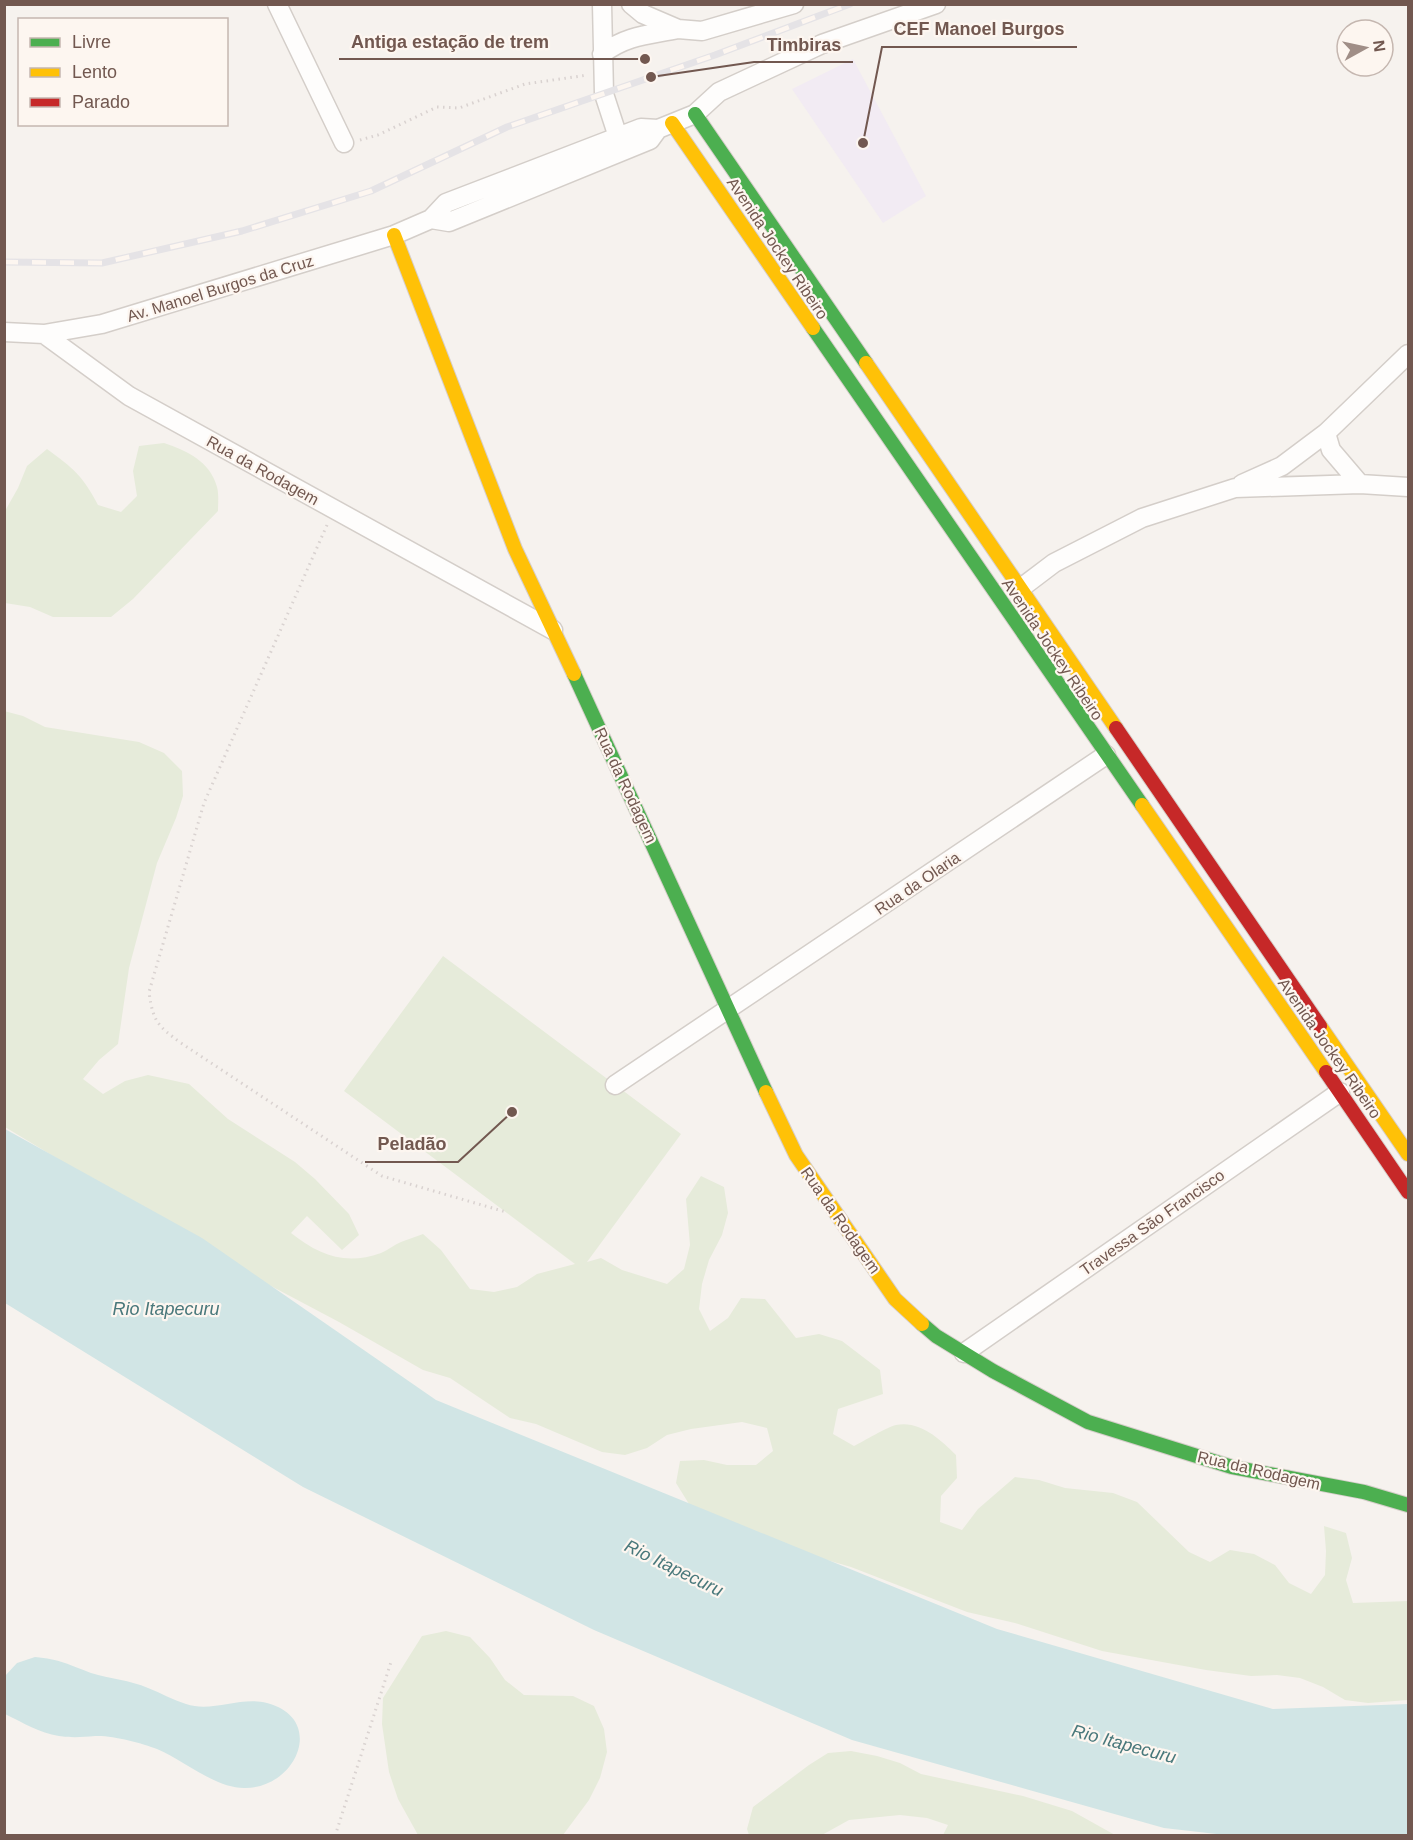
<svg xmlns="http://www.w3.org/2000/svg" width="1413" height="1840" viewBox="0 0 1413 1840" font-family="Helvetica,sans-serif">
<rect width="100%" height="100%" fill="#f6f2ee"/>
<!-- education -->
<path fill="#f2ebf3" d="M853,59L926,196L883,223L792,89Z"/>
<!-- green -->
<path fill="#e6ebda" d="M164,443C187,451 210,461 217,487C219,494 218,504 218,511L133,599L111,617H53L30,607L5,603V511L18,488L27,466L47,449C73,468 83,476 98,505L121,512L137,496L133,471L139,446Z
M4,711L23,716L45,727L139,742L164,753L182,771L183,796L176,818L157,863L129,968L118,1044L99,1060L83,1079L103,1094L125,1081L148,1075L189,1084L228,1119L295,1162L315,1179L349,1214L359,1235L342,1250L307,1216L291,1233C319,1255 345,1266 381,1253C388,1250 394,1245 401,1242C408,1239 416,1237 423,1234L441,1250L470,1289L494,1292L517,1287L537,1274L575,1264L344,1091L443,956L681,1134L587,1262L601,1258L622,1270L667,1284L684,1269L690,1245L686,1199L701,1176L724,1187L728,1213L722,1235L709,1260L702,1284L699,1309L710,1331L728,1318L741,1298L765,1299L796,1338L819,1334L842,1341L880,1370L883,1394L838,1409L833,1434L854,1446C864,1441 887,1427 896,1425C920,1420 941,1440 956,1455L957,1478L941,1496L940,1522L962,1530L978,1509L1015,1477L1039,1480L1065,1488L1113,1493L1137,1502L1189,1552L1210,1562L1230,1550L1254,1554L1275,1565L1289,1583L1311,1594L1325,1575L1326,1551L1324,1526L1346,1533L1352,1558L1346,1580L1353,1603L1408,1601V1700L1368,1703L1345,1700L1323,1687L1300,1678L1277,1675L1251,1676L1206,1670L1102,1651L1015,1623L967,1612L851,1567L803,1553L689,1504L676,1483L680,1461L704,1460L727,1465H756L773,1451L767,1428L742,1422L691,1429L667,1435L647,1448L625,1455L602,1452L536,1424L510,1418L450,1378L423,1370L339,1322L250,1275L5,1127Z
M446,1631L470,1637L490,1658L505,1680L524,1695L573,1696L594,1706L604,1729L607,1752L600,1778L589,1800L563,1835H418L398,1799L389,1772L382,1724L383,1698L422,1636Z
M851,1751L877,1756L900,1763L921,1774L1023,1796L1072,1811L1115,1835H943L948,1825L927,1818L900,1815L849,1820L822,1835H749L747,1829L753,1807L809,1765L828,1753Z"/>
<!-- water -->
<path fill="#d1e5e5" d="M5,1129L202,1238L436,1400L997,1629L1273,1709L1408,1704V1835L1234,1836L1164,1828L852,1740L594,1630L303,1487L5,1303Z
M35,1657C59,1659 70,1665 91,1673C110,1679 130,1680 148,1688C161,1693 173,1700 186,1704C212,1713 240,1696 267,1703C327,1719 296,1789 244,1788C215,1788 183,1760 157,1749C142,1743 112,1735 95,1736C83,1737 72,1738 59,1736C39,1733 24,1723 5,1714V1676L17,1663Z"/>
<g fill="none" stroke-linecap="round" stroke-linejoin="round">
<defs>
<path id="street" d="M277,4L344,143
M602,4L604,94L618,137
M631,4L643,14L678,29L702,31L794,4
M602,54C627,35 649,35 678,29
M431,219L449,222L650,140L658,129
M4,332L44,334L102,324L394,235L431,219L446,203L641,128L658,129L695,114L719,92L822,44L936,4
M44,334L129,396L553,630
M1326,433L1331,450L1360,484
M1242,484L1282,466L1326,433L1408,354
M1021,588L1054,563L1142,518L1235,488L1360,484L1408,487
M615,1085L1106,755
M964,1353L1340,1092"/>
<path id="fast" d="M695,114L866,363
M813,328L1142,805
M574,674L766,1092
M922,1324L936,1336L993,1371L1088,1422L1232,1467L1364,1492L1408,1505"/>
<path id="slow" d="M672,123L813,328
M394,235L515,549L574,674
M866,363L1116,728
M1142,805L1326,1072
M1320,1026L1408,1154
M766,1092L796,1155L895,1299L922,1324"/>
<path id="jam" d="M1116,728L1320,1026
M1326,1072L1408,1192"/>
</defs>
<!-- street casing -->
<use href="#street" stroke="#d4cec9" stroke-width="21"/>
<!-- fast casing -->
<use href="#fast" stroke="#d6ceca" stroke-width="16"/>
<!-- slow casing -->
<use href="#slow" stroke="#d6ceca" stroke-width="16"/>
<!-- jam casing -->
<use href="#jam" stroke="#d6ceca" stroke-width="16"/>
<!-- path -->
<path stroke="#d9d2d0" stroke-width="3" stroke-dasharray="1.5 4.5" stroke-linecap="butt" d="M360,140L378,135L437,107L459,108L525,84L588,75
M327,525L204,803L149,992C153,1022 158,1026 181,1043L382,1176L506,1212
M335,1836L392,1659"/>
<!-- street -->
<use href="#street" stroke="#fefdfc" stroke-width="18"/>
<!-- fast -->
<use href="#fast" stroke="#4caf50" stroke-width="14"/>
<!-- slow -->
<use href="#slow" stroke="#ffc107" stroke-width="14"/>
<!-- jam -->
<use href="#jam" stroke="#c62828" stroke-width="14"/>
<defs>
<path id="rail" d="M4,262L102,263L242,231L371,191L507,127L715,55L850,4"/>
</defs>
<!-- rail casing -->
<use href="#rail" stroke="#e5e3e6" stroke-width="7"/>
<!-- rail -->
<use href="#rail" stroke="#fdf6f0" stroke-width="4.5" stroke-dasharray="14" stroke-linecap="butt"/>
</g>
<g text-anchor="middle" stroke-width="4.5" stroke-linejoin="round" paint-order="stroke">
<!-- street labels -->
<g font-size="16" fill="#725850" stroke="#fdf6f0">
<text transform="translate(778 248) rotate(56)" y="6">Avenida Jockey Ribeiro</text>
<text transform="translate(220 288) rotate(-17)" y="6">Av. Manoel Burgos da Cruz</text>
<text transform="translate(263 470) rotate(29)" y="6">Rua da Rodagem</text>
<text transform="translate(1053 649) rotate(56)" y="6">Avenida Jockey Ribeiro</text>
<text transform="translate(626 785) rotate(65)" y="6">Rua da Rodagem</text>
<text transform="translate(917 883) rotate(-34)" y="6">Rua da Olaria</text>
<text transform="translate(1330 1048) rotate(55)" y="6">Avenida Jockey Ribeiro</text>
<text transform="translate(841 1220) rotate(55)" y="6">Rua da Rodagem</text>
<text transform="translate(1152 1222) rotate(-35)" y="6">Travessa São Francisco</text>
<text transform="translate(1259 1470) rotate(13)" y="6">Rua da Rodagem</text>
</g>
<!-- water labels -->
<g font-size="18" font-style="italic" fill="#49787b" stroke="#fdf6f0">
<text x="166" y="1315">Rio Itapecuru</text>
<text transform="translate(674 1568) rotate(26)" y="6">Rio Itapecuru</text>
<text transform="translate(1124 1744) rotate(15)" y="6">Rio Itapecuru</text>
</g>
</g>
<!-- callouts -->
<path fill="none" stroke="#725850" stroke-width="2" d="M863 143L882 47H1077M645 59L561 59H339M651 77L754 62H853M512 1112L458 1162H365"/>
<g fill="#725850" stroke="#fdf6f0" stroke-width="2">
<circle cx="863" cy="143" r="6"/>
<circle cx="645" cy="59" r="6"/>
<circle cx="651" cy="77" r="6"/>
<circle cx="512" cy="1112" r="6"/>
</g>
<g font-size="18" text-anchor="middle" font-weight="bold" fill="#725850" stroke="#fdf6f0" stroke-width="4.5" stroke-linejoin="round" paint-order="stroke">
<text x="979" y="35">CEF Manoel Burgos</text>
<text x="450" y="48">Antiga estação de trem</text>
<text x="804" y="51">Timbiras</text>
<text x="412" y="1150">Peladão</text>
</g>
<!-- border -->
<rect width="1413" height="1840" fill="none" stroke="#725850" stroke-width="12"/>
<!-- legend -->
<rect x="18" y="18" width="210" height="108" fill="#fdf6f0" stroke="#c5b7b0" stroke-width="1.5"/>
<rect x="30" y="38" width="30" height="9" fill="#4caf50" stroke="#c5b7b0" stroke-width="1.5"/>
<text x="72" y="48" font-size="18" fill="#725850">Livre</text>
<rect x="30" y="68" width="30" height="9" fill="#ffc107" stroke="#c5b7b0" stroke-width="1.5"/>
<text x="72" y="78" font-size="18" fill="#725850">Lento</text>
<rect x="30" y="98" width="30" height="9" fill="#c62828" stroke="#c5b7b0" stroke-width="1.5"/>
<text x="72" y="108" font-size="18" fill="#725850">Parado</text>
<!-- north arrow -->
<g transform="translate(1365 48) rotate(82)"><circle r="28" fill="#fdf6f0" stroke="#c5b7b0" stroke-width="1.5"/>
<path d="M0-4.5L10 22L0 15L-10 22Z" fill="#a08e87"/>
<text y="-9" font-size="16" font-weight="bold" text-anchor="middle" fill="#725850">N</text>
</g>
</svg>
